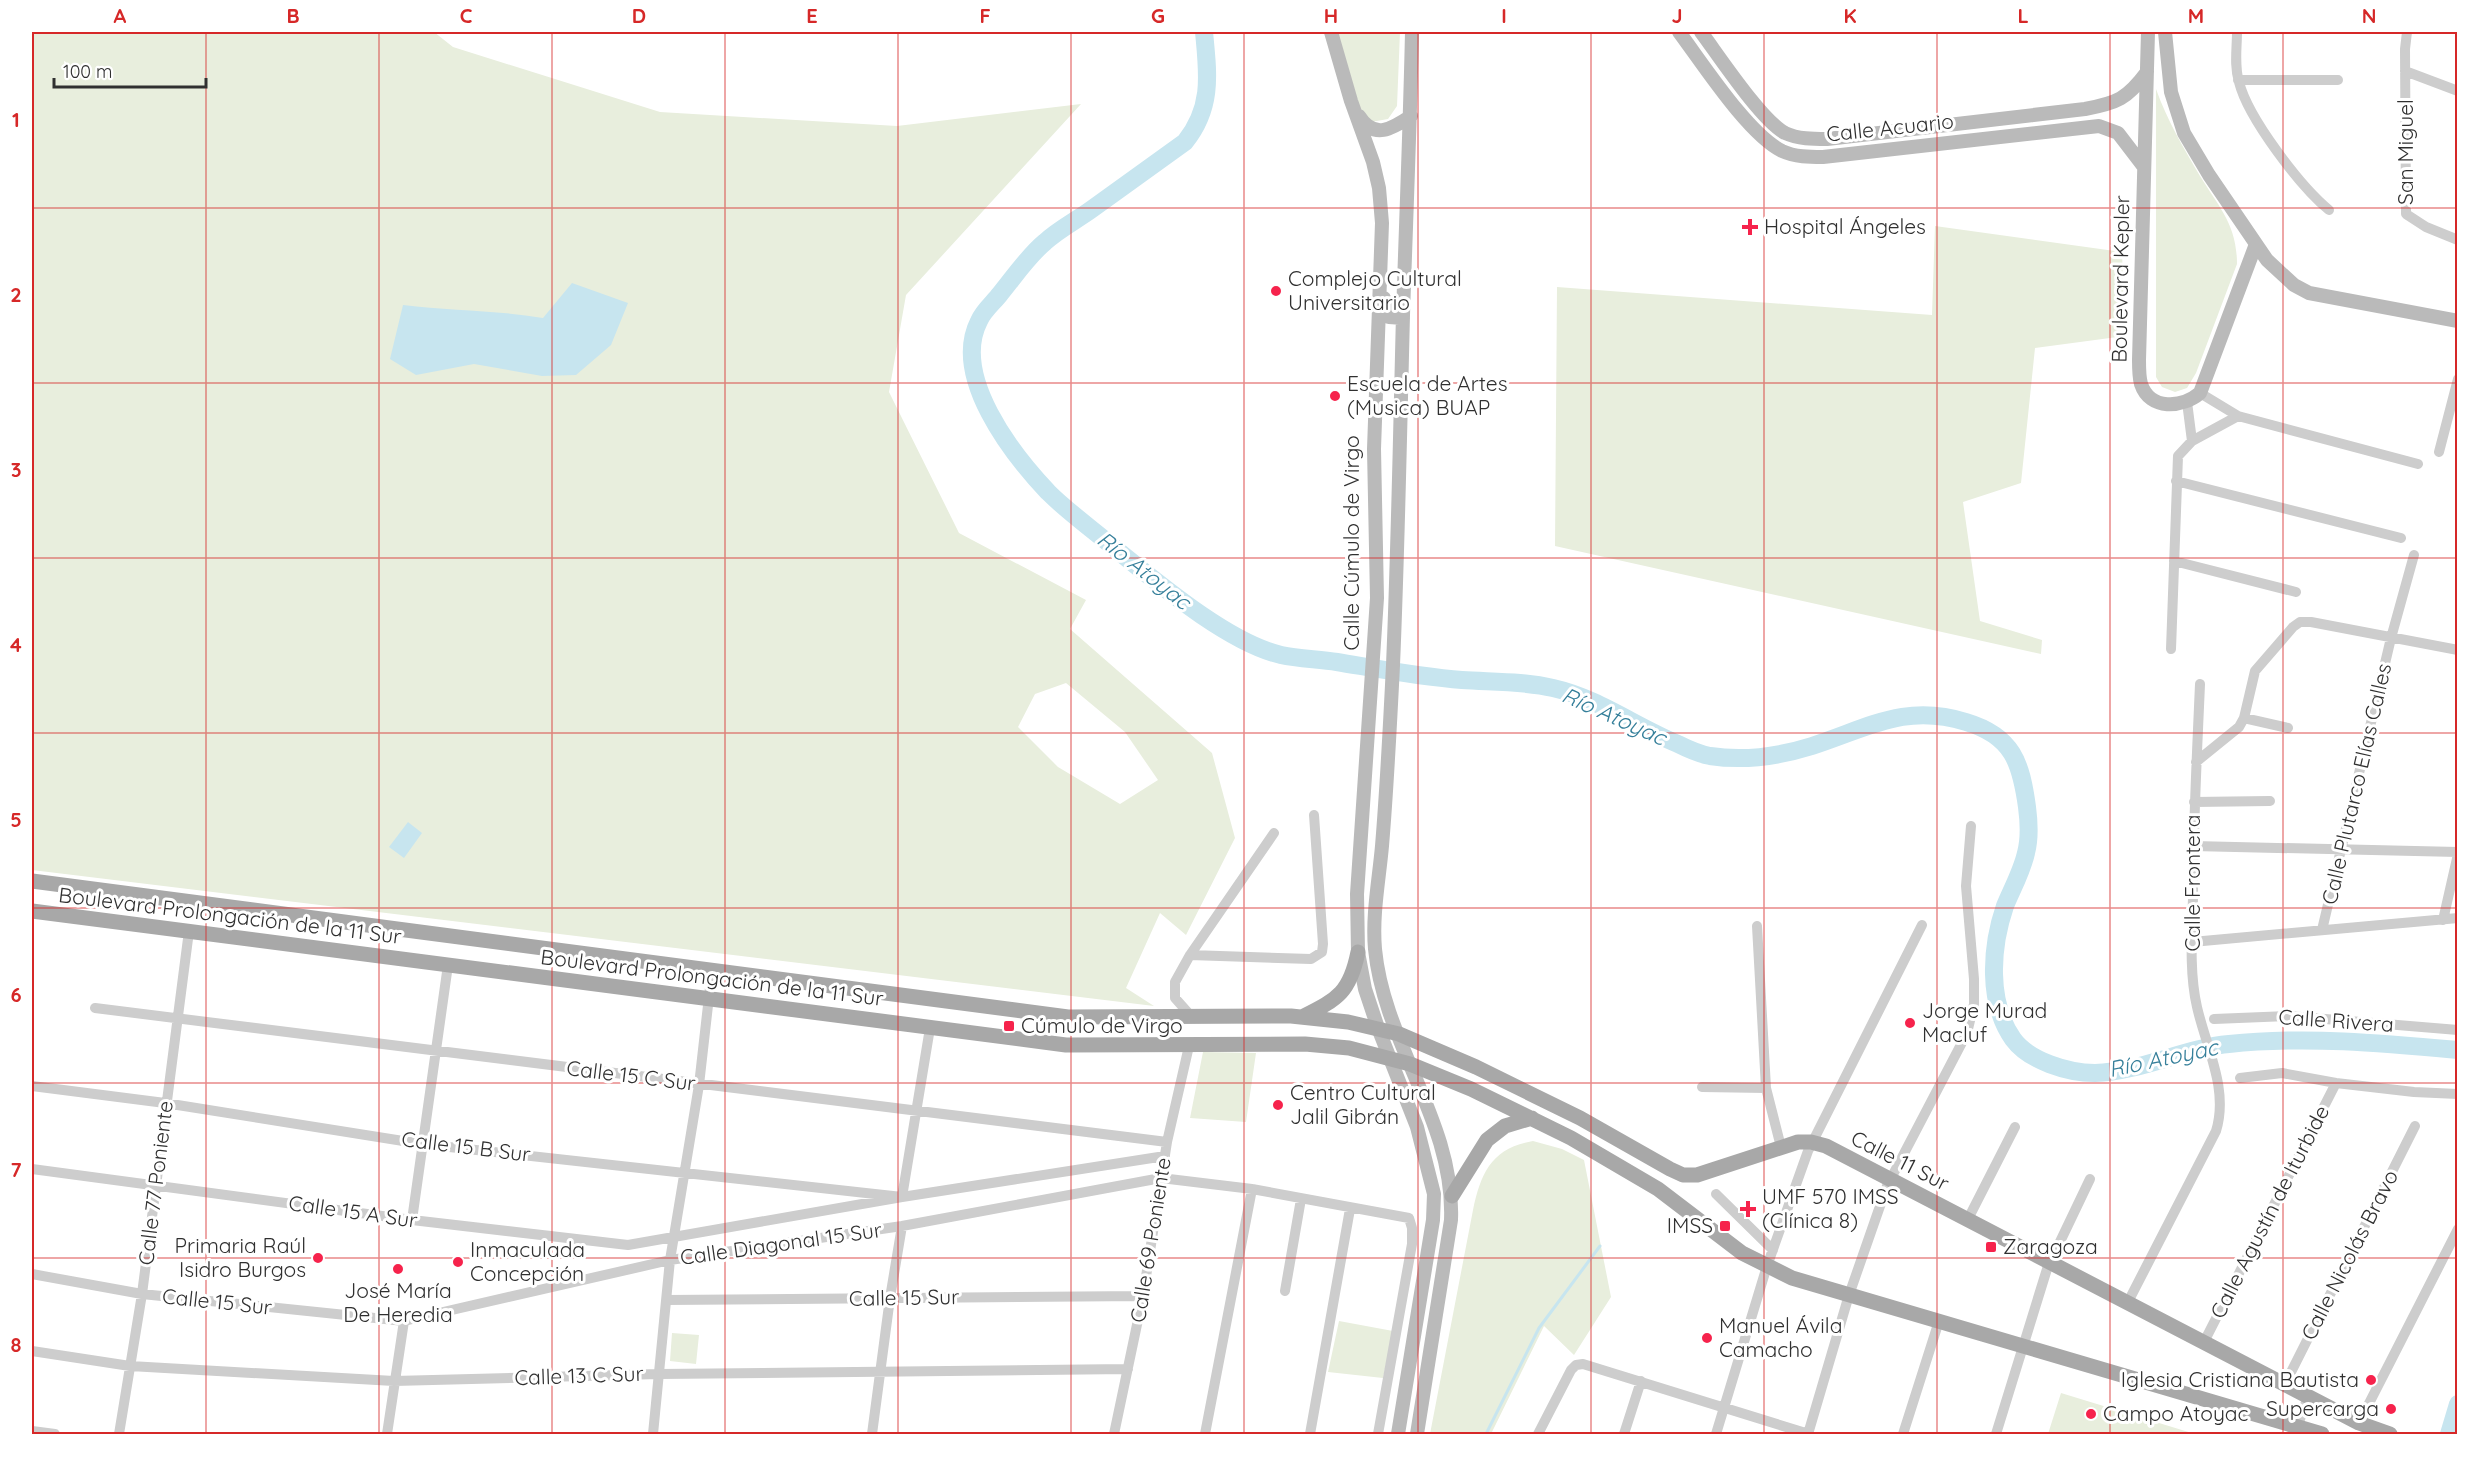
<svg xmlns="http://www.w3.org/2000/svg" width="2489" height="1466" viewBox="0 0 2489 1466" font-family="Quicksand,sans-serif">
<rect width="100%" height="100%" fill="#fff"/>
<!-- green -->
<path fill="#e8eedd" fill-rule="evenodd" d="M32,32H434L453,47L660,112L897,126L1081,104L906,295L889,392L959,533L1086,600L1070,629L1212,753L1235,838L1186,935L1160,913L1126,988L1154,1006L32,870ZM1066,683L1125,732L1158,780L1120,804L1058,767L1018,727L1035,694Z
M1336,32H1400L1397,106L1388,119L1371,122L1361,112Z
M2156,89C2167,120 2183,147 2200,176C2219,207 2237,225 2237,264L2196,373L2187,388L2175,392L2162,387L2156,377Z
M1935,226L2122,252L2125,336L2035,348L2021,483L1963,502L1980,621L2042,640L2041,654L1555,546L1557,287L1932,315Z
M1203,1052L1256,1053L1246,1122L1190,1118Z
M1533,1141L1562,1149L1584,1160L1611,1297L1574,1355L1544,1326L1491,1434H1430L1473,1210C1481,1172 1492,1148 1533,1141Z
M1339,1321L1393,1331L1383,1378L1328,1372Z
M672,1333L699,1335L696,1364L670,1361Z
M2061,1393L2195,1434H2048Z"/>
<!-- water -->
<path fill="#c7e5ef" d="M572,283L628,303L611,345L576,375L542,376L474,364L416,375L390,359L403,305C450,311 497,310 543,318Z
M408,822L422,833L404,858L389,847Z"/>
<g fill="none" stroke-linecap="round" stroke-linejoin="round">
<!-- stream -->
<path stroke="#c7e5ef" stroke-width="3" d="M1486,1434L1539,1328L1600,1246"/>
<!-- river -->
<path stroke="#c7e5ef" stroke-width="18" d="M1204,32C1208,74 1213,107 1185,142C1154,164 1123,187 1092,209C1077,220 1059,229 1045,242C1028,256 1014,277 1000,294C994,302 983,311 979,321C951,376 1012,454 1048,492C1069,513 1095,531 1118,551C1159,584 1229,643 1281,655C1299,659 1319,659 1337,662C1379,669 1420,677 1462,680C1492,682 1523,681 1553,688C1598,698 1636,727 1678,744C1688,749 1699,754 1710,756C1743,761 1780,756 1812,746C1868,728 1905,703 1966,722C2013,736 2021,763 2027,807C2029,822 2030,838 2026,853C2022,871 2012,889 2005,906C1991,947 1987,1002 2013,1039C2029,1061 2068,1073 2095,1073C2140,1072 2184,1048 2229,1044C2305,1036 2382,1043 2458,1050
M2449,1434L2458,1404"/>
<!-- street -->
<path stroke="#cdcdcd" stroke-width="10" d="M2237,32C2237,48 2234,66 2239,82C2248,118 2300,186 2329,210
M2407,32L2405,49L2406,214L2426,227L2458,240
M2405,71L2458,91
M2238,80H2338
M2200,393L2238,416L2418,464
M2187,402L2192,441
M2439,452L2458,379
M2176,481L2401,538
M2174,561L2296,592
M2171,649L2178,456L2192,441L2238,416
M2244,718L2288,728
M2196,762L2239,727L2244,718L2255,671L2293,627L2300,622H2311L2458,650
M2194,802L2270,801
M2193,846L2458,852
M2443,920L2458,854
M1757,926L1766,1088L1781,1147
M2322,930L2391,638L2414,555
M2192,942L2458,918
M1190,955L1311,959L1322,952L1323,944L1314,815
M95,1008L1167,1142
M1191,1016L1175,998V982L1190,955L1274,833
M2214,1019L2289,1016L2458,1030
M2240,1078L2282,1073L2336,1083L2414,1092L2458,1094
M32,1086L165,1103L422,1144L902,1197L930,1028
M1702,1087L1766,1088
M32,1169L412,1220L628,1245L902,1197L1165,1156
M1716,1194L1773,1250
M1968,1219L2015,1127
M412,1220L448,965
M32,1274L142,1294L404,1321L670,1260L902,1226L1161,1178L1252,1189L1409,1218L1412,1228V1244L1378,1434
M1285,1291L1301,1199
M666,1300L1143,1296
M2128,1302L2216,1131C2229,1089 2206,1047 2197,1007C2189,972 2192,933 2193,898C2193,826 2197,755 2200,684
M2204,1342L2336,1083
M32,1351L130,1366L394,1381L659,1374L1128,1369
M2285,1384L2415,1126
M2359,1423L2458,1229
M32,1431L55,1434
M119,1434L142,1294L189,931
M387,1434L404,1321
M653,1434L670,1260L699,1085L712,970
M872,1434L890,1298L902,1226
M1114,1434L1143,1296L1167,1142L1189,1046
M1205,1434L1252,1189
M1310,1434L1350,1209
M1538,1434L1571,1370L1576,1365L1583,1364L1809,1434
M1624,1434L1641,1381
M1716,1434L1767,1266L1808,1151L1922,925
M1808,1434L1849,1295L1887,1186L1967,1033L1974,1004V979L1966,886L1971,826
M1903,1434L1939,1321
M1996,1434L2047,1269L2090,1179
M2295,1434L2308,1396"/>
<!-- secondary -->
<path stroke="#bababa" stroke-width="14" d="M1331,32L1351,101L1373,162L1379,188L1382,223L1374,449L1377,598L1357,894L1358,952L1365,989L1378,1028L1417,1127L1434,1194L1433,1220L1398,1434
M1412,32C1410,126 1406,221 1403,315C1400,432 1398,549 1393,665C1390,726 1387,786 1382,846C1379,880 1372,915 1375,949C1384,1044 1455,1122 1451,1220L1417,1434
M1679,32C1703,64 1748,134 1782,151C1795,157 1810,157 1823,157L2099,126L2118,133L2144,167
M1701,32C1719,56 1761,120 1785,133C1798,139 1813,139 1827,139L2085,109C2117,103 2127,99 2147,72
M2148,32L2139,360C2139,368 2139,377 2141,384C2150,411 2182,408 2200,393L2256,244
M2165,32L2171,92L2184,133L2209,175L2267,260L2294,285L2309,293L2458,321
M1359,116C1374,140 1392,129 1411,116
M1384,298L1389,317L1403,318"/>
<!-- primary -->
<path stroke="#a8a8a8" stroke-width="15" d="M32,881L1068,1017L1291,1016L1348,1022L1399,1034L1476,1067L1580,1118L1670,1169L1683,1175H1697L1798,1142H1811L1826,1146L2359,1423L2390,1434
M32,911L1066,1045L1305,1044L1349,1048L1410,1064L1471,1089L1571,1138L1658,1189L1742,1253L1792,1278L2322,1434
M1304,1016C1338,999 1350,992 1358,952
M1452,1196L1487,1140L1505,1126L1532,1118"/>
</g>
<!-- grid -->
<path fill="none" stroke="#d62828" stroke-width="1.5" stroke-opacity="0.55" d="M206,32V1434M379,32V1434M552,32V1434M725,32V1434M898,32V1434M1071,32V1434M1244,32V1434M1418,32V1434M1591,32V1434M1764,32V1434M1937,32V1434M2110,32V1434M2283,32V1434M32,208H2458M32,383H2458M32,558H2458M32,733H2458M32,908H2458M32,1083H2458M32,1258H2458"/>
<!-- markers -->
<g fill="#f6234c" stroke="#fff" stroke-width="2">
<path d="M1747 218h6v6h6v6h-6v6h-6v-6h-6v-6h6z"/>
<circle cx="1276" cy="291" r="6"/>
<circle cx="1335" cy="396" r="6"/>
<circle cx="1910" cy="1023" r="6"/>
<rect x="1003" y="1020" width="12" height="12" rx="3"/>
<circle cx="1278" cy="1105" r="6"/>
<path d="M1745 1200h6v6h6v6h-6v6h-6v-6h-6v-6h6z"/>
<rect x="1719" y="1220" width="12" height="12" rx="3"/>
<rect x="1985" y="1241" width="12" height="12" rx="3"/>
<circle cx="318" cy="1258" r="6"/>
<circle cx="458" cy="1262" r="6"/>
<circle cx="398" cy="1269" r="6"/>
<circle cx="1707" cy="1338" r="6"/>
<circle cx="2371" cy="1380" r="6"/>
<circle cx="2391" cy="1409" r="6"/>
<circle cx="2091" cy="1414" r="6"/>
</g>
<g text-anchor="middle" stroke-width="6" stroke-linejoin="round" paint-order="stroke">
<!-- street labels -->
<g font-size="21" fill="#303030" stroke="#fff">
<text transform="translate(1890 128) rotate(-6)" y="7">Calle Acuario</text>
<text transform="translate(2406 152) rotate(-90)" y="7">San Miguel</text>
<text transform="translate(2121 279) rotate(-89)" y="7">Boulevard Kepler</text>
<text transform="translate(1352 543) rotate(-90)" y="7">Calle Cúmulo de Virgo</text>
<text transform="translate(2357 784) rotate(-77)" y="7">Calle Plutarco Elías Calles</text>
<text transform="translate(2193 883) rotate(-90)" y="7">Calle Frontera</text>
<text transform="translate(230 916) rotate(7)" y="7">Boulevard Prolongación de la 11 Sur</text>
<text transform="translate(712 978) rotate(7)" y="7">Boulevard Prolongación de la 11 Sur</text>
<text transform="translate(2336 1021) rotate(4)" y="7">Calle Rivera</text>
<text transform="translate(631 1076) rotate(7)" y="7">Calle 15 C Sur</text>
<text transform="translate(466 1147) rotate(7)" y="7">Calle 15 B Sur</text>
<text transform="translate(1900 1161) rotate(27)" y="7">Calle 11 Sur</text>
<text transform="translate(156 1183) rotate(-83)" y="7">Calle 77 Poniente</text>
<text transform="translate(353 1212) rotate(8)" y="7">Calle 15 A Sur</text>
<text transform="translate(2270 1212) rotate(-63)" y="7">Calle Agustín de Iturbide</text>
<text transform="translate(1151 1240) rotate(-81)" y="7">Calle 69 Poniente</text>
<text transform="translate(781 1244) rotate(-8)" y="7">Calle Diagonal 15 Sur</text>
<text transform="translate(2350 1255) rotate(-63)" y="7">Calle Nicolás Bravo</text>
<text transform="translate(904 1298) rotate(-1)" y="7">Calle 15 Sur</text>
<text transform="translate(217 1302) rotate(6)" y="7">Calle 15 Sur</text>
<text transform="translate(579 1376) rotate(-2)" y="7">Calle 13 C Sur</text>
</g>
<!-- poi labels -->
<g font-size="21" fill="#303030" stroke="#fff" text-anchor="start">
<text x="1764" y="234">Hospital Ángeles</text>
<text x="1288" y="286">Complejo Cultural<tspan x="1288" dy="24">Universitario</tspan></text>
<text x="1347" y="391">Escuela de Artes<tspan x="1347" dy="24">(Musica) BUAP</tspan></text>
<text x="1922" y="1018">Jorge Murad<tspan x="1922" dy="24">Macluf</tspan></text>
<text x="1021" y="1033">Cúmulo de Virgo</text>
<text x="1290" y="1100">Centro Cultural<tspan x="1290" dy="24">Jalil Gibrán</tspan></text>
<text x="1762" y="1204">UMF 570 IMSS<tspan x="1762" dy="24">(Clínica 8)</tspan></text>
<text x="1713" y="1233" text-anchor="end">IMSS</text>
<text x="306" y="1253" text-anchor="end">Primaria Raúl<tspan x="306" dy="24">Isidro Burgos</tspan></text>
<text x="2003" y="1254">Zaragoza</text>
<text x="470" y="1257">Inmaculada<tspan x="470" dy="24">Concepción</tspan></text>
<text x="398" y="1298" text-anchor="middle">José María<tspan x="398" dy="24">De Heredia</tspan></text>
<text x="1719" y="1333">Manuel Ávila<tspan x="1719" dy="24">Camacho</tspan></text>
<text x="2359" y="1387" text-anchor="end">Iglesia Cristiana Bautista</text>
<text x="2379" y="1416" text-anchor="end">Supercarga</text>
<text x="2103" y="1421">Campo Atoyac</text>
</g>
<!-- water labels -->
<g font-size="22" font-style="italic" fill="#357f9a" stroke="#fff">
<text transform="translate(1144 570) rotate(38)" y="8">Río Atoyac</text>
<text transform="translate(1614 716) rotate(24)" y="8">Río Atoyac</text>
<text transform="translate(2163 1058) rotate(-12)" y="8">Río Atoyac</text>
</g>
</g>
<!-- border -->
<rect width="2489" height="1466" fill="none" stroke="#ffffff" stroke-width="66"/>
<!-- scale -->
<path d="M54 78v9h152v-9" fill="none" stroke="#303030" stroke-width="3"/>
<text x="63" y="78" font-size="18" fill="#303030" stroke="#ffffff" stroke-width="4.5" paint-order="stroke">100 m</text>
<rect x="33" y="33" width="2423" height="1400" fill="none" stroke="#d62828" stroke-width="2"/>
<g font-size="20" text-anchor="middle" font-weight="bold" fill="#d62828">
<text x="120" y="23">A</text>
<text x="293" y="23">B</text>
<text x="466" y="23">C</text>
<text x="639" y="23">D</text>
<text x="812" y="23">E</text>
<text x="985" y="23">F</text>
<text x="1158" y="23">G</text>
<text x="1331" y="23">H</text>
<text x="1504" y="23">I</text>
<text x="1677" y="23">J</text>
<text x="1850" y="23">K</text>
<text x="2023" y="23">L</text>
<text x="2196" y="23">M</text>
<text x="2369" y="23">N</text>
<text x="16" y="127">1</text>
<text x="16" y="302">2</text>
<text x="16" y="477">3</text>
<text x="16" y="652">4</text>
<text x="16" y="827">5</text>
<text x="16" y="1002">6</text>
<text x="16" y="1177">7</text>
<text x="16" y="1352">8</text>
</g>
</svg>
